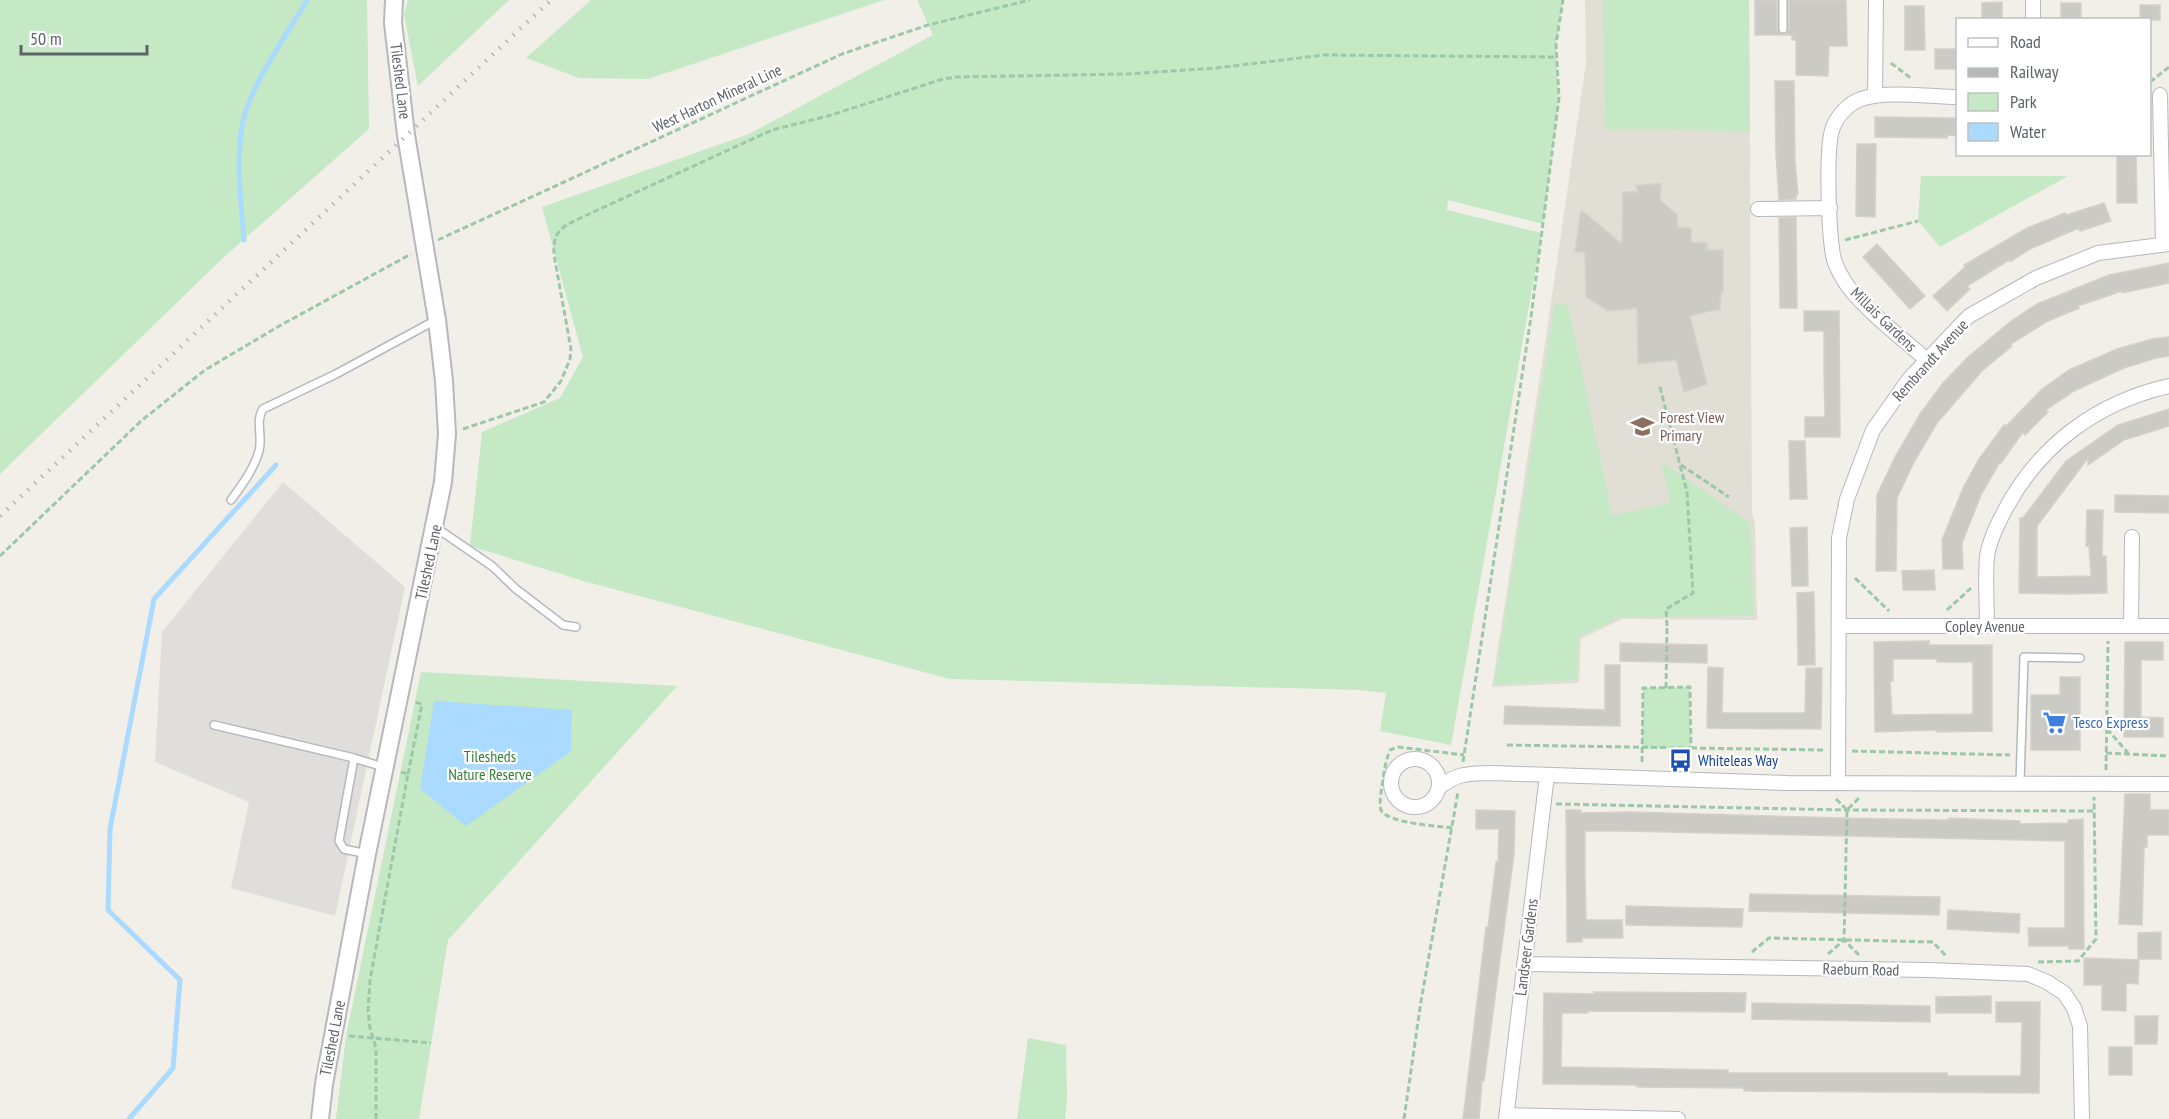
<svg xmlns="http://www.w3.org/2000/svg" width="2169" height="1119" viewBox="0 0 2169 1119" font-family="'PT Sans Narrow',sans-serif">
<rect width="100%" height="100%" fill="#f1efe8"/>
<!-- industrial -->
<path fill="#e0deda" d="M283,482L405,587L335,916L231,888L249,802L155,762L162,632Z"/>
<!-- education -->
<path fill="#e1ded6" d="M1585,0H1749L1752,514L1755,523L1757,620L1622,619L1581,639L1579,683L1492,687L1546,337L1586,63Z"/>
<!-- green -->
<path fill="#c5e8c5" d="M0,0H367L369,129L224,257L0,474Z
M408,0H509L418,86L404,15Z
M591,0H884L648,79L579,78L526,58Z
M917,0H1563L1556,44L1559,98L1543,224L1448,200L1447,210L1542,233L1451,745L1380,731L1386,693L1359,690L950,679L587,582L470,546L482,432L560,398L583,357L542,207L749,134L933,35Z
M1603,0H1749L1750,131L1605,129Z
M1921,176H2068L1940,247L1918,221Z
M1555,303L1568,305L1612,515L1671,503L1661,461L1750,523L1754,616L1621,617L1579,637L1577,680L1494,685Z
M421,672L677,686L448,940L419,1119H336L346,1036Z
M1690,687L1691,748L1642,749L1643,688Z
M1028,1038L1066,1045L1067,1098L1065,1119H1017Z"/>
<!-- water -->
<path fill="#aadaff" d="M434,701L572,710L571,751L466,826L420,789Z"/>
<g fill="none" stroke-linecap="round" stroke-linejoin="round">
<!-- stream -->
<path stroke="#aadaff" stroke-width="5" d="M244,240C241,202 236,163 242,126C249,86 287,35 307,0
M129,1119L173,1068L180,980L108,910L110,829L154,599L276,465"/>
</g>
<!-- building -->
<path fill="#cccac5" stroke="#d6d1c6" stroke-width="1.5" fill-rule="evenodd" d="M1755,0H1777V30L1782,35L1786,34L1789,30V0H1846L1847,46H1829L1828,76L1796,75V40H1792V35H1755Z
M2002,2V20H1982V3Z
M2061,3H2081V20H2061Z
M2140,5H2160V20H2140Z
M1905,6H1924L1925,50H1905Z
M1935,49H1958V69H1935Z
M1775,81H1794L1795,162L1798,194H1796V199L1779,200L1776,154Z
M1875,117L1958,118V136L1947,135V138L1875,137Z
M1857,144H1876L1875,217L1856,216Z
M2117,154H2136L2137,203H2117Z
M1661,183L1660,200L1677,215V227L1691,228V242L1707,243V250H1723V292H1721L1720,310L1709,311L1690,316L1707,384L1684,392L1676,360L1638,364L1637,308L1608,311L1586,297L1585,252H1575L1581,210L1622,244L1623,192H1638L1636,186Z
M2104,203L2111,221L2080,231L2079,228L2030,249L2010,262L2009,260L1967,286L1970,289L1947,311L1933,296L1965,267L1964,265L2027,228L2065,213L2066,215Z
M1796,217L1797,308H1780L1779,218Z
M1877,244L1925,296L1910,309L1863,257Z
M2169,263V283L2122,293V291L2078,306L2079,308L2046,322L2011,344L2012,346L1982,371L1937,423L1914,462L1897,498L1896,571H1876L1877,495L1895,457L1920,414L1943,383L1968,357L2011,321L2037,304L2109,275Z
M1804,311H1839L1840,437H1805V417H1825L1824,370V331H1804Z
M2169,337V356L2156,358L2124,368L2074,391L2046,410L2048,412L2025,435L2023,432L2001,463L2000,462L1981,495L1962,543L1963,569H1943L1942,540L1963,488L1979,459L2004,425L2006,426L2042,389L2069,370L2117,349L2152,339Z
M2169,409V426L2124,440L2088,465V458L2037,526V577L2091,576L2089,546H2086L2087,510H2103L2102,556H2106L2107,593L2067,594L2019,593L2020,518H2023L2066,461L2118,425Z
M1789,441H1805L1807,499H1790Z
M2115,495L2169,496V513L2115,512Z
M1807,527L1808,586H1792L1790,528Z
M1934,570L1935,590H1903L1902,571Z
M1814,592L1815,665H1798L1797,593Z
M1929,641V645H1992V731L1937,732V730L1875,732L1874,642ZM1893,659H1937V662H1973V714L1892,715L1890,681H1893Z
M2125,642H2163V660H2141V717L2163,718V737H2124Z
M1620,643L1707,645V663L1620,661Z
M1605,665H1620V726L1504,724L1505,706L1605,710Z
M1708,667L1723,668L1722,713H1805L1806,668H1822L1821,729L1707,728Z
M2060,677H2080V750H2031V695H2060Z
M2125,794H2150V810H2169V835H2147V847H2144L2142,925L2119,924Z
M1476,810L1515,811L1514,854L1484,1081H1482L1479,1119H1463L1486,927H1488L1496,862H1498L1499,829H1476Z
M1566,810H1581V813L1628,812L1840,818L1949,820V818L2020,821V824L2068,823V820L2083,819L2084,949H2069V946H2029L2028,928H2065V841L1622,831H1585V873L1586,920H1622L1623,938H1582V942H1567Z
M1750,894L1940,897L1939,915L1749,911Z
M1626,906L1743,909L1742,927L1626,925Z
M1948,910L2020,914L2019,933L1947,929Z
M2161,932V959H2138V933Z
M2084,958L2139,960L2138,984L2126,983V1011L2102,1010V985H2084Z
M1594,992L1746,993L1745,1012L1588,1011V1013H1562L1561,1067L1728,1070V1073H1947V1076H2021L2022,1022H1996V1002H2040L2039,1093L1744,1091V1088L1637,1087V1085L1543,1084L1544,993L1594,994Z
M1991,996V1013H1936V997Z
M1752,1003L1930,1006V1022L1752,1019Z
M2135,1016H2158L2157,1044H2135Z
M2109,1047H2132V1075H2109Z"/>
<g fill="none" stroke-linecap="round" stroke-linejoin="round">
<defs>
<path id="service" d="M1783,29V0
M231,500C242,485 254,469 259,451C263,437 255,421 263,409L336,374L436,320
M435,527L492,566L516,589L563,625L576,627
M214,725L354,758L383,767
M354,758L339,841L344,849L367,854
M2020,783L2024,657L2080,658"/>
<path id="minor" d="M2033,20V0
M2160,95L2163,245
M1875,96L1876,0
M1758,209L1830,208
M1927,360C1903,339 1856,303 1842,277C1838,270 1834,262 1833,255C1829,232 1825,148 1833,127C1838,115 1849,103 1861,99C1886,90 1930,97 1958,97
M1839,626H2169
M1987,626C1987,603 1985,579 1987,557C1989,541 1998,523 2005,510C2040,444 2098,402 2169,386
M2131,626L2132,537
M1391 783a24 24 0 1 1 48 0a24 24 0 1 1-48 0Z
M1838,783L1839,538L1847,499L1873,430L1909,379L1969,316L2036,278L2098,253L2169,244
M1439,788C1457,772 1470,774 1492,773L1788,783L2169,784
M1524,964L1929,970L2028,974L2047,982L2064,993L2074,1008L2080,1026L2082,1119
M1507,1115L1678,1119
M1506,1119L1547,775"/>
<path id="tertiary" d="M320,1119L324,1084L367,854L443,482L447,434L444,381L437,320L406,135L393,23L394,0"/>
</defs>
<!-- service casing -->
<use href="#service" stroke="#b5b8bc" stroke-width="10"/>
<!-- minor casing -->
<use href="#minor" stroke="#b5b8bc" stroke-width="16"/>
<!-- tertiary casing -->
<use href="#tertiary" stroke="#b5b8bc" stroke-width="20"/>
<!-- path -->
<path stroke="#9cc7a9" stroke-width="3" stroke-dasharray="6 3" stroke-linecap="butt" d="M1891,63L1912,79
M2150,82L2169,67
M438,240L842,54L928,25L1030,0
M1845,240L1918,221
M1660,387L1687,492L1693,593L1666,609L1667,626
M463,429L544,402L561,381L570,359L571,349L554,255C553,235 558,229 576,220L772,130L828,116L943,79L957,77L1127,74L1216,68L1324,55L1556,57
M1681,465L1729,497
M0,556L141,421L205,370L281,325L411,254
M1855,578L1889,611
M1947,610L1971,588
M1666,688L1667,626
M2107,729L2128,753
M1507,745L1691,748L1690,687L1643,688L1642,765
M1691,748L1824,750
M1852,751L2010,755
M2106,753L2169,756
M1463,762L1531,317L1559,98L1556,44L1563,0
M2106,770L2108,641
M408,774L422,704L414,702
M1836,799L1846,809
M1556,804L1847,810L2094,811
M1452,828C1437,826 1387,823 1381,810C1379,803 1381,793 1382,786C1384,774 1385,762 1390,750L1398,747L1464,755
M1752,952L1769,938L1933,942L1946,956
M1828,954L1843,941
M1859,955L1844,940L1847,810L1859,798
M2038,962L2078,961L2096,939L2094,797
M349,1036L431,1043
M376,1119V1048L370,1028L368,1011L370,980L408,774L401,772
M1404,1119L1421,1001L1458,792"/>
<!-- service -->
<use href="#service" stroke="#fff" stroke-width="7"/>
<!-- minor -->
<use href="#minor" stroke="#fff" stroke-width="14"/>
<!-- tertiary -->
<use href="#tertiary" stroke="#fff" stroke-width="16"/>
<!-- rail -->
<path stroke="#b6b7b8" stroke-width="4.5" stroke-dasharray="1.5 8" stroke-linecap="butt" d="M0,516L551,0"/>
</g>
<!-- icons -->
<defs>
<symbol id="school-bare" viewBox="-9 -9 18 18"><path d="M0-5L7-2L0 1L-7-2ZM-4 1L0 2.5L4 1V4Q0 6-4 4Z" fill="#8d6e63" stroke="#fff" stroke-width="2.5" paint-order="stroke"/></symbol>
<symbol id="supermarket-bare" viewBox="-9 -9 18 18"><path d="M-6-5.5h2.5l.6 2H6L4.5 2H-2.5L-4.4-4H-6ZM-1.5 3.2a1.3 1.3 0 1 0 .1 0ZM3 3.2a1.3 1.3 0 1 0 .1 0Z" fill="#3f7fe0" stroke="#fff" stroke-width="2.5" paint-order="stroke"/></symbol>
<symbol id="bus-bare" viewBox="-9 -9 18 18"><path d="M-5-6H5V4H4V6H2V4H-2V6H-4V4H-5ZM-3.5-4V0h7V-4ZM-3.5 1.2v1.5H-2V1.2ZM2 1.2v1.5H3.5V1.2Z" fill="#1a4fb4" stroke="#fff" stroke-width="2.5" paint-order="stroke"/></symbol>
</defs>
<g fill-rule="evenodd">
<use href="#school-bare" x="1626" y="410" width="33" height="33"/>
<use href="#supermarket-bare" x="2038" y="706" width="33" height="33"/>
<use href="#bus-bare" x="1664" y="744" width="33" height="33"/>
</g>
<g text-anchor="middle" stroke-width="4.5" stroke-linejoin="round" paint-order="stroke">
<!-- street labels -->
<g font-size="16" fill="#5f6368" stroke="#fff">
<text transform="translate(401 81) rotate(83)" y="6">Tileshed Lane</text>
<text transform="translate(717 98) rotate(-25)" y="6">West Harton Mineral Line</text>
<text transform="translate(1884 319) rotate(44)" y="6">Millais Gardens</text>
<text transform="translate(1930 360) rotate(-48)" y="6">Rembrandt Avenue</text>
<text transform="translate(428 562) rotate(-78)" y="6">Tileshed Lane</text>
<text x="1985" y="632">Copley Avenue</text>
<text transform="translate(1526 947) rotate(-83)" y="6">Landseer Gardens</text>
<text transform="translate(1861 969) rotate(1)" y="6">Raeburn Road</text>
<text transform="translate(332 1038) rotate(-79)" y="6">Tileshed Lane</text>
</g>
<!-- education labels -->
<g font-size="16" fill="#785e54" stroke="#fff" text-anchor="start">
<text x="1660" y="423">Forest View<tspan x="1660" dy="18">Primary</tspan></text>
</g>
<!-- shop labels -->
<g font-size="16" fill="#366cbe" stroke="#fff" text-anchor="start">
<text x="2073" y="728">Tesco Express</text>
</g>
<!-- park labels -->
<g font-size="16" fill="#348238" stroke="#fff">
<text x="490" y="762">Tilesheds<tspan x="490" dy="18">Nature Reserve</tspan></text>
</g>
<!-- transit labels -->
<g font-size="16" fill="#164399" stroke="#fff" text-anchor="start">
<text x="1698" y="766">Whiteleas Way</text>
</g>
</g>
<!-- legend -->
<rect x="1956" y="18" width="195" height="138" fill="#ffffff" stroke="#bfc1c3" stroke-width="1.5"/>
<rect x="1968" y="38" width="30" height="9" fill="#ffffff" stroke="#bfc1c3" stroke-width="1.5"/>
<text x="2010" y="48" font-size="18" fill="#5f6368">Road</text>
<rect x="1968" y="68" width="30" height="9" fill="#b6b7b8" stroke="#bfc1c3" stroke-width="1.5"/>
<text x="2010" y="78" font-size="18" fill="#5f6368">Railway</text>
<rect x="1968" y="93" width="30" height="18" fill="#c5e8c5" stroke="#bfc1c3" stroke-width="1.5"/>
<text x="2010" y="108" font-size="18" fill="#5f6368">Park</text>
<rect x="1968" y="123" width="30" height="18" fill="#aadaff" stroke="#bfc1c3" stroke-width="1.5"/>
<text x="2010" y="138" font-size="18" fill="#5f6368">Water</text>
<!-- scale -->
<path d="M21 45v9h126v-9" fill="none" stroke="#5f6368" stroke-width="3"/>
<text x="30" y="45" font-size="18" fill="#5f6368" stroke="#ffffff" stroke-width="4.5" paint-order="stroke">50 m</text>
</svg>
